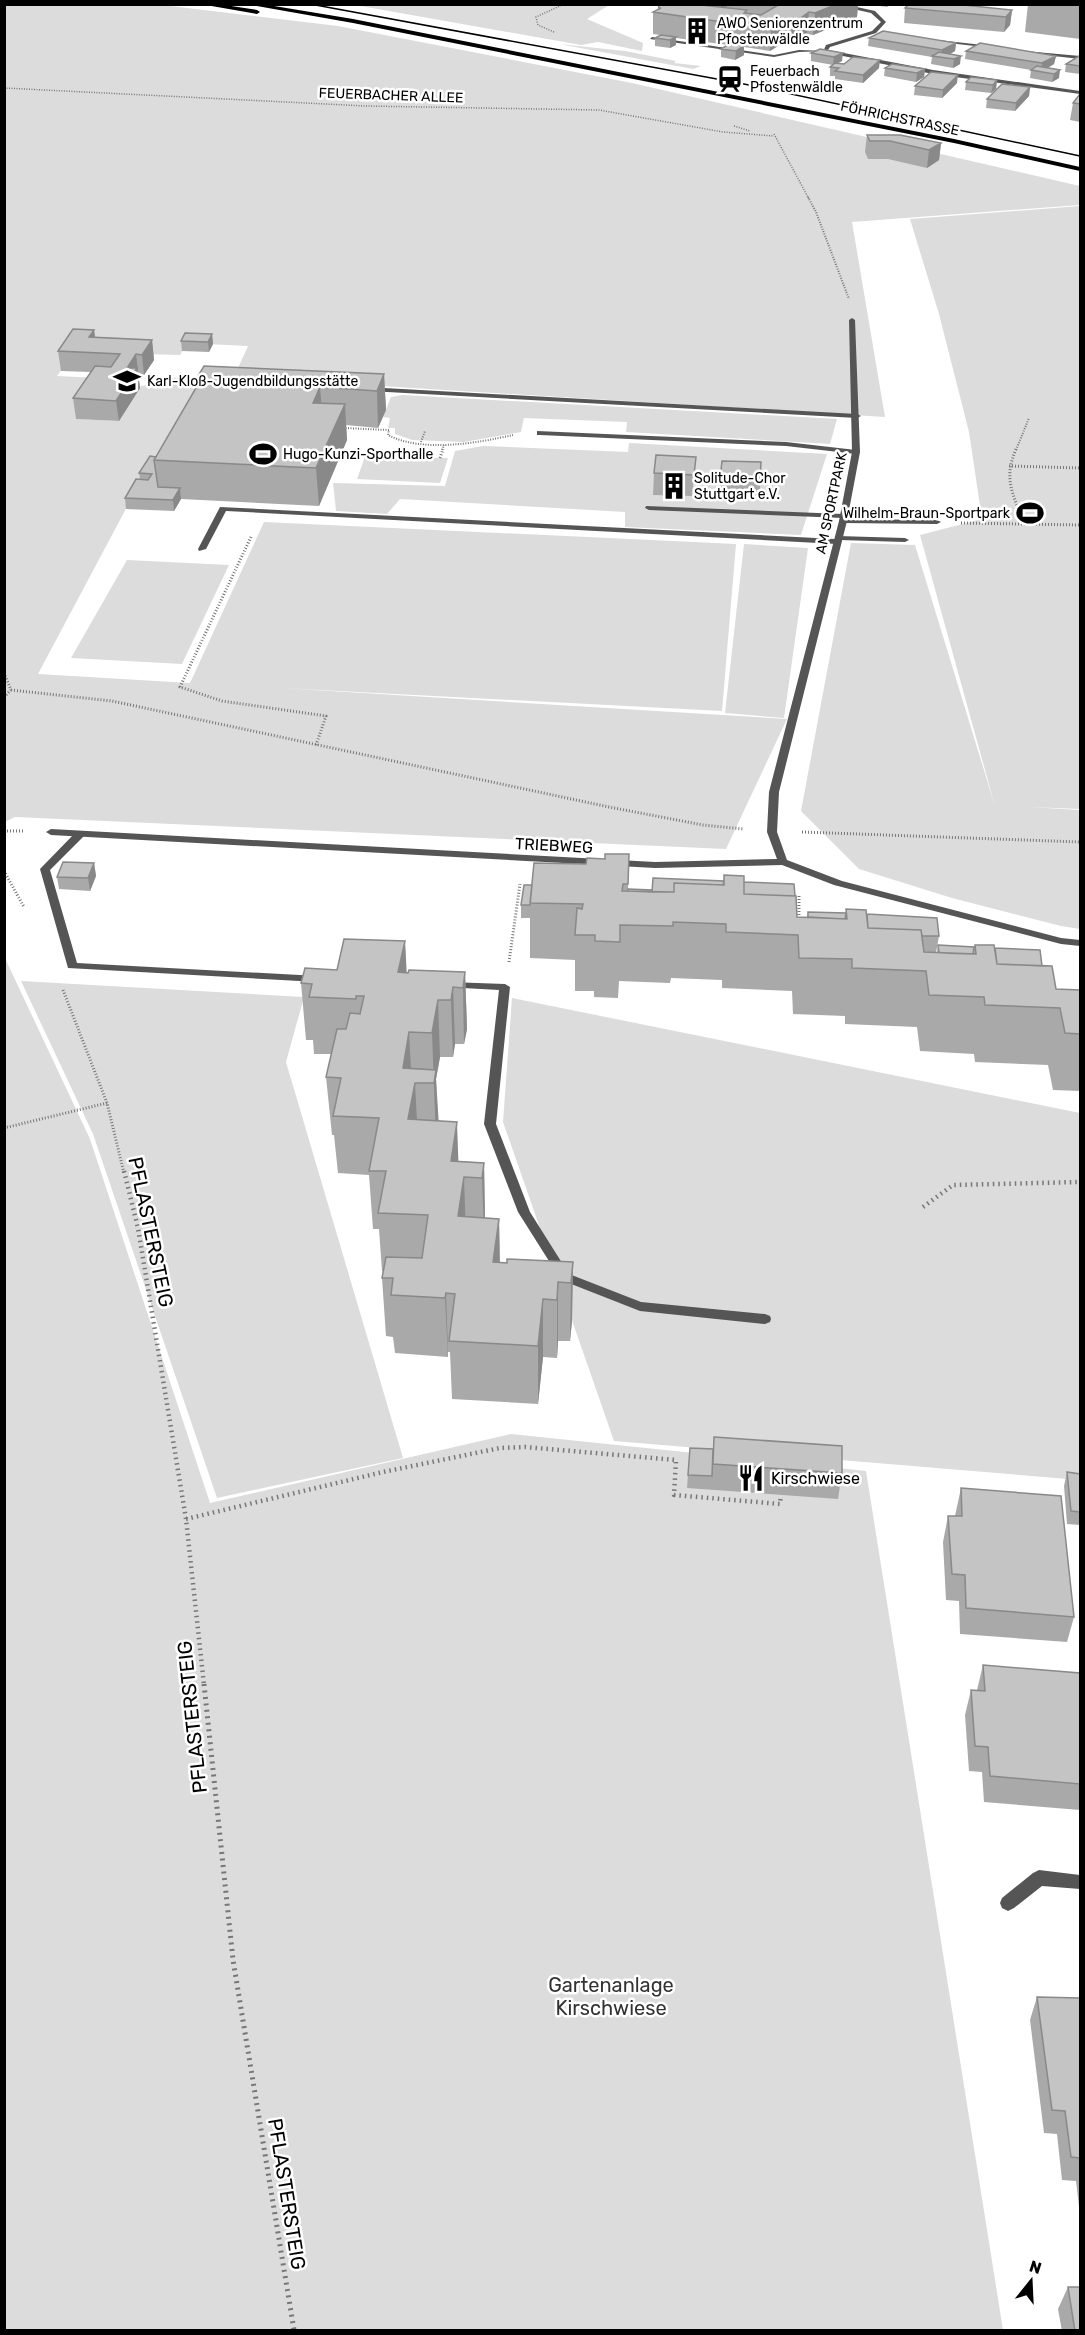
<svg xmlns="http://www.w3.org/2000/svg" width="1085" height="2335" viewBox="0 0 1085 2335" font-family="Rubik,sans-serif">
<rect width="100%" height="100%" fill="#fff"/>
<!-- green -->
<path fill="#dcdcdc" d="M5,5H162L338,26L632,83L1080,186V205L852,222L885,417L348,384L238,368L248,346L187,343L180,355L143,354L80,345L57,376L120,379L77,419L119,421L141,386L173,382L200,383L145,473L38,674L190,683L264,522L736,544L722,711L281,688L787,719L726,849L15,817L5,822Z
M355,5H609L587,19L643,43L642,51L598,42L581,45Z
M559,44L625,51L676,61L674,63L701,66L693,69Z
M1080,206V809L1029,807L1080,810V929L1061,926L952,898L859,869L801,811L851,543L915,545L995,806L920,535L982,519L969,432L939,314L910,219Z
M402,395L837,419L830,444L626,432L627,422L524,418L521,432L464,442L412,440L395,434V428H388L390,418L383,417L391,397Z
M629,443L827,454L801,535L625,527V512L400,499L387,514L336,511L333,483L445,486L455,451L483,446L628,452Z
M366,454L440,458H448L440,483L357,479Z
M744,544L808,548L784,718L725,713Z
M127,560L229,565L182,664L71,658Z
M4,956L90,1139L210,1503L511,1434L866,1471L1003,2330H5Z
M21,981L304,997L286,1062L403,1458L217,1498L93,1134Z
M512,998L1080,1113V1480L614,1441L503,1122Z"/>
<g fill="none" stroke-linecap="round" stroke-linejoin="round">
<!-- path-far4 -->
<path stroke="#777" stroke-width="1.5" stroke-dasharray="1 1.5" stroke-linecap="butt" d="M554,32L538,25L536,17L564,4
M4,88L366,106L599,110L723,132L774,136
M734,126L750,131
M774,134L809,199"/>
<!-- path-far3 -->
<path stroke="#777" stroke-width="2" stroke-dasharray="1 1.5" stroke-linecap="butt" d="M808,197L816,212L849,299
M137,377L180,379
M343,428L389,430L388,435C422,453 477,443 513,435
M421,442L425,431
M442,450L444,445
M1016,450L1029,418"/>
<!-- path-far2 -->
<path stroke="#777" stroke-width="3" stroke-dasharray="1 2" stroke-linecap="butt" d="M1016,449C1003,480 1013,492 1023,523
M440,458L443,449
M1009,466L1080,468
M961,523L1080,525
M251,537L180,687L222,701L326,716L316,745
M4,673L11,690
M11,690L112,701L609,807L703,825L743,829
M4,697L11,690
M4,831H25
M802,832L1080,842
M4,871L24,907
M799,896V922
M509,962L520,884
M63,990L107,1103L124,1173
M4,1128L107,1103"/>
<!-- path-far1 -->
<path stroke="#777" stroke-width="4.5" stroke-dasharray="1.5 4" stroke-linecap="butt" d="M124,1171L138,1228L186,1519L204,1685
M923,1207L953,1185L1080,1182
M186,1519L383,1472L500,1448L525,1447L676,1460L674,1495L780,1504L781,1495"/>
<!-- path -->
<path stroke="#777" stroke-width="5" stroke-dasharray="2 4.5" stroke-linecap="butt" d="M204,1684L233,1960L294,2330"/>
<!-- lane -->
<path fill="#555" fill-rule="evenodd" d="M652,37L774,55L799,50L827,51L799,52L774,57L650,39Z
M366,387L857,414L861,416L857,418L369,391L365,389Z
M537,431L786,442L856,450L860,452L856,454L786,446L540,435H537Z
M646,506L843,514L847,516L843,518L649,510L645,508Z
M220,507L835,539V536H838L905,538L909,540L905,542L840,540V544H837L226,511L206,549L199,551L198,549Z
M840,519L937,520L941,522L937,524L843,523H840Z
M80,831L85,834L84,836L50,870L77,963L318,976L323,979L318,982L68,968L40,869L76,832Z
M449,982L505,984L510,987L496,1124L530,1212L569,1274L641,1302L765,1314L770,1316L771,1319L770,1322L765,1324L640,1311L561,1280L518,1212L484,1124L499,990L445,987L444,985Z"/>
<!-- street -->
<path fill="#555" fill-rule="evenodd" d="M831,4H843L875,11L886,22L876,33L830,47L828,50L933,70L1080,91V94L933,74L823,52L826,45L872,31L881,22L871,13Z
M938,40L992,46L994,47L992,48L940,42Z
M1025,51L1080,56V59L1027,53Z
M852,318L855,320L860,452L847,521L779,792L777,832L787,860L842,881L1061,938L1080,940V946L1061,944L834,885L782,865L655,868L51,835L46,832L51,829L655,862L777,859L767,832L769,792L839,521L852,452L849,320Z
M1039,1870L1080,1875V1889L1042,1886L1014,1908L1008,1911L1002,1908L1000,1903L1002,1898L1033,1873Z"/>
<!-- primary -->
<path fill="#000" fill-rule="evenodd" d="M218,4L257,10L260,12L257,14L200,4Z
M262,4L353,19L954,139L1080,167V171L954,143L353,23L245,4Z"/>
<!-- tram -->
<path stroke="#000" stroke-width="1.5" d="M310,4L744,84L1080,156"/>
</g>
<!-- wall -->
<path fill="#a9a9a9" d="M658,4H858L857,17L813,35L807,34L791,46L778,44V46L770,51L744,47V55L735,60L721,57V49L728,45L676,38V45L670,48L655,46V38L660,35L653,34V12L658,10Z
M873,4H891L887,7L873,5Z
M1028,4H1080V39L1025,32Z
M905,8L1012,10L1010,25L1004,32L904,23Z
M869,38L956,43L955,51L950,54L960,64L953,68L931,64L932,57L868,46Z
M820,49L842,61L838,63L879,68L863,83L835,79V76H830V67L833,65L811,61V53Z
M966,51L1056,56L1054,64L1047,68L1059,78L1052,82L1030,78L1031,70L965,59Z
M1080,56V74L1065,72L1066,64Z
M885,68L925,69L924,77L916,82L884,76Z
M997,80L996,89L991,93L965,90L966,82Z
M957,83L942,98L914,95L915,86Z
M1030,87L1029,96L1015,111L986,108L987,99Z
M1080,94V122L1070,120L1073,103Z
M867,135L941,143L939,160L927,168L888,159H868L865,152Z
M94,330L95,337L152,340L154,360L144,375L138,374V375L140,388L119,421L76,419L73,398L91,372L61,371L58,351Z
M212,334L213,344L209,352L182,351L181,341Z
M384,374L386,410L378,428L346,425L347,440L319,506L181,499L174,511L126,509L125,498L140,479L139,473L156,457L199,383L198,376Z
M696,457L692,496L653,495L654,473Z
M722,461L761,462L760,492L720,490Z
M629,854L628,891L652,890L744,882L795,896L797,917H807L808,912L846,913V909L867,914L939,936L936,953H937L938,945L974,947L975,945L995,948L1042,966L1056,989L1080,990V1091L1053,1090L1048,1065L975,1062L974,1054L920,1051L917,1027L845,1024V1016L793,1014L792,991L722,988V980L671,978L670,983L619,981L618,998L594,997V991H575V960L530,958V918H521V905L532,885L586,864L605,859Z
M94,863L96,876L90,891L59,889L57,877Z
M405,941L406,973L465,972L467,1029L464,1044H455L453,1057H440L436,1079L438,1121L458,1161L484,1163L485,1218L499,1219L500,1263L573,1262L572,1321L570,1341H558L557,1358L543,1357L538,1404L452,1399L450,1352H448V1357L395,1353L393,1337L386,1336L382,1278L383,1271H382L379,1229H373L369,1175L338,1173L334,1135H332L326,1077L331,1054H314L313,1040H306L301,983L337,970Z
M690,1448L842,1473L838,1499L687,1488Z
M1067,1472L1080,1474V1525L1067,1524L1064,1486Z
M961,1488L1074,1617L1067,1642L960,1634L959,1601L946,1600L943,1542L948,1516H955Z
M983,1665L1080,1681V1810L984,1802L982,1772L969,1771L965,1715L971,1690H977Z
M1037,1997L1080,1998V2215L1076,2181L1062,2180L1057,2134L1044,2133L1030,2020Z
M1068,2287L1080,2331H1062L1058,2309Z"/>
<!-- shaded-wall -->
<path fill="#898989" d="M721,4H727L726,13L721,16Z
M837,4H858L857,17L813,35L815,13Z
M1012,10L1010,25L1004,32L1006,17Z
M809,12L807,34L791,46L792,24Z
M778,22V25L780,24L778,46L770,51L771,29Z
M676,37V45L670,48V40Z
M956,43L955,51L943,58L942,57V50Z
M744,46V55L735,60L736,51Z
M843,53L842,61L833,65L834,57Z
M961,56L960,64L953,68L954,59Z
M1056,56L1054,64L1041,72L1042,63Z
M880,60L879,68L863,83V75Z
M925,69L924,77L916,82L917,73Z
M1060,70L1059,78L1052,82L1054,74Z
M958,75L957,83L942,98L943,90Z
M997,80L996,89L991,93L993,85Z
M1030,87L1029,96L1015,111L1016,103Z
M941,143L939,160L927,168L929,150Z
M94,330L97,350L89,337Z
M212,334L213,344L209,352L208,342Z
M152,340L154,360L144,375L142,355Z
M136,354L140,388L119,421L116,401L127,368Z
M384,374L386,410L378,428L377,391Z
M320,387L323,423L313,403Z
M345,404L347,440L319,506L316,468Z
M180,488L181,499L174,511L173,500Z
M94,863L96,876L90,891L88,878Z
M405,941L408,997L398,972Z
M465,972L467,1029L464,1044L463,988Z
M453,987L455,1044L453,1057L451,1000Z
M438,1000L440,1057L436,1079L439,1127L436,1141L432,1033Z
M409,1032L412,1089L403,1068Z
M415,1083L418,1140L408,1119Z
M457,1122L459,1179L451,1161Z
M484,1163L485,1221L484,1236L482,1178Z
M464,1177L466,1235L458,1216Z
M499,1219L500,1277L493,1262Z
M573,1262L572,1321L570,1341L571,1283Z
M558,1282V1341L557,1358V1300Z
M446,1293L448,1352V1357L445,1298Z
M543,1299V1357L538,1404V1346Z"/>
<!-- building -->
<path fill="#c4c4c4" stroke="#898989" stroke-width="1.5" d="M658,4H692L747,10L744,13L761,15L780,4H837L815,13L809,12L792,24L778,22L776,23L780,24L771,29L653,12L661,8H659Z
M909,4H954L1012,10L1006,17L905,8Z
M883,31L956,43L942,50L869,38Z
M661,35L676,37L670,40L655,38Z
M980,43L1056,56L1042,63L966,51Z
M729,44L744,46L736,51L721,49Z
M820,49L843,53L834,57L811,53Z
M939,52L961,56L954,59L932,56Z
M1079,56H1080V66L1066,64Z
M853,57L880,60L863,75L835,71L839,68L830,67L835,63L844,64Z
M892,64L925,69L917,73L885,68Z
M1037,66L1060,70L1054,74L1031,70Z
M931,72L958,75L943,90L915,86Z
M971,77L997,80L993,85L966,82Z
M1002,84L1030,87L1016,103L987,99Z
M1080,94V104L1073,103Z
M867,135H900L941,143L929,150L890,141H870Z
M73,329L94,330L89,337L152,340L142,355L136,354L127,368H137L116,401L73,398L95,366L111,367L120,354L58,351Z
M185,333L212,334L208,342L181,341Z
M204,366L384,374L377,391L320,387L313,403L345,404L316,468L154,460L203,376H198Z
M656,455L696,457L694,475L654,473Z
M150,456L156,457L154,460L158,487L180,488L173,500L125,498L136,479L148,480L152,474L139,473Z
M722,461L761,462L760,481L720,479Z
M605,854H629L628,884H623L622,891L674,892V883L724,885V875L744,876V894L796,896L797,917L847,919L846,909L866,910L868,928L921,930L924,952L976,954L975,945H994L997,964L1052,966L1056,989L1080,990V1034L1065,1033L1060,1008L985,1005L984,997L929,995L926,971L852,968V959L799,958L798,935L726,932V924L673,922V926L620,925V942L595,941V935H575L577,908L582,909L583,904L530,903L534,863L586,864L587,858L605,859Z
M63,862L94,863L88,878L57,877Z
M653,878L724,881L723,885L674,883V892H652Z
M744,882L794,884L795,896L744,894Z
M524,885H532L530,905H521Z
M628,889L652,890V892L628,891Z
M808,912L846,913L845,919L808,917Z
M867,914L937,918L939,936H922L921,930L868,928Z
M344,939L405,941L398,972L408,973L409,970L465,972L463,988L453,987L451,1000H438L432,1033L409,1032L403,1068L436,1070L434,1083H415L408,1119L457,1122L451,1161L484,1163L482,1178L464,1177L458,1216L499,1219L493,1262L507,1263V1259L573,1262L571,1283L558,1282L557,1300L543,1299L538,1346L449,1341L455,1294L446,1293L445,1298L391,1295L393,1278H382L386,1257L422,1258L428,1215L378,1213L386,1171H369L379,1118L333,1116L341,1078L326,1077L337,1029H346L350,1013L360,1014L364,996H356V999L309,997L312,984L301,983L305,968L337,970Z
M938,945L974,947L973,954L939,953Z
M995,948L1040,950L1042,966L997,964Z
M714,1437L842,1446V1473L713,1464Z
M690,1448L713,1449L712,1476L688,1475Z
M1067,1472L1080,1474V1512L1071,1511Z
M961,1488L1061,1496L1074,1617L966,1608L965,1575L952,1574L948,1516H962Z
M983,1665L1080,1673V1784L990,1776L988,1747L975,1746L971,1690L985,1691Z
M1037,1997L1080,1998V2158L1071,2157L1065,2111L1052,2110Z
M1068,2287H1080V2331H1075Z"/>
<!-- icons -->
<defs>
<symbol id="building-bare" viewBox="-9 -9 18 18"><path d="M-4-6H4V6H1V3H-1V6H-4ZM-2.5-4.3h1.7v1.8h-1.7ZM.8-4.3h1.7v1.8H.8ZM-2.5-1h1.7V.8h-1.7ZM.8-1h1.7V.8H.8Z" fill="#000" stroke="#fff" stroke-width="2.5" paint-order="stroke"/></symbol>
<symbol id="station-bare" viewBox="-9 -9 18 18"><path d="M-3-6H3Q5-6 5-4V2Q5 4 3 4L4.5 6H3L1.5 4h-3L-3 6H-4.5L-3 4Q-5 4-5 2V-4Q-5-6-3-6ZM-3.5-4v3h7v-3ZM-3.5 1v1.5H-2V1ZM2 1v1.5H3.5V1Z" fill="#000" stroke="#fff" stroke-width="2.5" paint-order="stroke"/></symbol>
<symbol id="university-bare" viewBox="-9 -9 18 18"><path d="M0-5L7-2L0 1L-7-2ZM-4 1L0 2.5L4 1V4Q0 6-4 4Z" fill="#000" stroke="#fff" stroke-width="2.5" paint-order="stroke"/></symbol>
<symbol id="stadium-bare" viewBox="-9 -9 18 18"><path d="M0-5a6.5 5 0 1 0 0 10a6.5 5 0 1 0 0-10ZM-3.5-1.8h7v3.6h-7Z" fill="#000" stroke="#fff" stroke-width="2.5" paint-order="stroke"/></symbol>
<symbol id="restaurant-bare" viewBox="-9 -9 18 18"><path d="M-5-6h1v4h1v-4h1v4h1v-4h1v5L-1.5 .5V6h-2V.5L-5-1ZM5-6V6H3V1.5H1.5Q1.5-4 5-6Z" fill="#000" stroke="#fff" stroke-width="2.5" paint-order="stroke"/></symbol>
</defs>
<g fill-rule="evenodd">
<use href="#building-bare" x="678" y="12" width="38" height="38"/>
<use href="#station-bare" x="711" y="60" width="38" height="38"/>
<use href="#university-bare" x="108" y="362" width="38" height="38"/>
<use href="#stadium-bare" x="244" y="435" width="38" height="38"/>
<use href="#building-bare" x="655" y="467" width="38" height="38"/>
<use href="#stadium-bare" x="1011" y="494" width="38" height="38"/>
<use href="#restaurant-bare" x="732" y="1459" width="38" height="38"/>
</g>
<g text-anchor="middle" stroke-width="5" stroke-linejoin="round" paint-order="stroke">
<!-- far-poi labels -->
<g font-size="14" fill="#000" stroke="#fff" text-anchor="start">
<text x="717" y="28">AWO Seniorenzentrum<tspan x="717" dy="16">Pfostenwäldle</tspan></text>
<text x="750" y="76">Feuerbach<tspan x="750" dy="16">Pfostenwäldle</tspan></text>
<text x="147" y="386">Karl-Kloß-Jugendbildungsstätte</text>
<text x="283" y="459">Hugo-Kunzi-Sporthalle</text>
<text x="694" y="483">Solitude-Chor<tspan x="694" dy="16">Stuttgart e.V.</tspan></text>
<text x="1010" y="518" text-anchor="end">Wilhelm-Braun-Sportpark</text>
</g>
<!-- far-street labels -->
<g font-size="14" fill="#000" stroke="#fff">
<text transform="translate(391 95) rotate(2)" y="5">FEUERBACHER ALLEE</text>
<text transform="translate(900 118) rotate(12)" y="5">FÖHRICHSTRASSE</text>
<text transform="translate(831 503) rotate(-78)" y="5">AM SPORTPARK</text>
</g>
<!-- street labels -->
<g font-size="16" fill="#000" stroke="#fff">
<text transform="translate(554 845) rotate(3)" y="6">TRIEBWEG</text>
</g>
<!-- poi labels -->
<g font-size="16" fill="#000" stroke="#fff" text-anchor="start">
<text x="771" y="1484">Kirschwiese</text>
</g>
<!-- near-street labels -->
<g font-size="20" fill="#000" stroke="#fff">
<text transform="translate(151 1232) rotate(78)" y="7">PFLASTERSTEIG</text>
<text transform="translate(192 1717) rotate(-96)" y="7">PFLASTERSTEIG</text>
<text transform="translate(287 2194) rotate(81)" y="7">PFLASTERSTEIG</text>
</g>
<!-- near-park labels -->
<g font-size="20" fill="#333" stroke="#fff">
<text x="611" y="1992">Gartenanlage<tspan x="611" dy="23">Kirschwiese</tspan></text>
</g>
</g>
<!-- border -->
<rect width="1085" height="2335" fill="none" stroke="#000000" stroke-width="12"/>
<!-- north arrow -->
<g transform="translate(1031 2281) rotate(18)" stroke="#ffffff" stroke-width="4.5" paint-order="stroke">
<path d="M0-4.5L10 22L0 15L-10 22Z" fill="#000000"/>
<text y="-9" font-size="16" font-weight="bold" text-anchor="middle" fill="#000000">N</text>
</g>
</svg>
